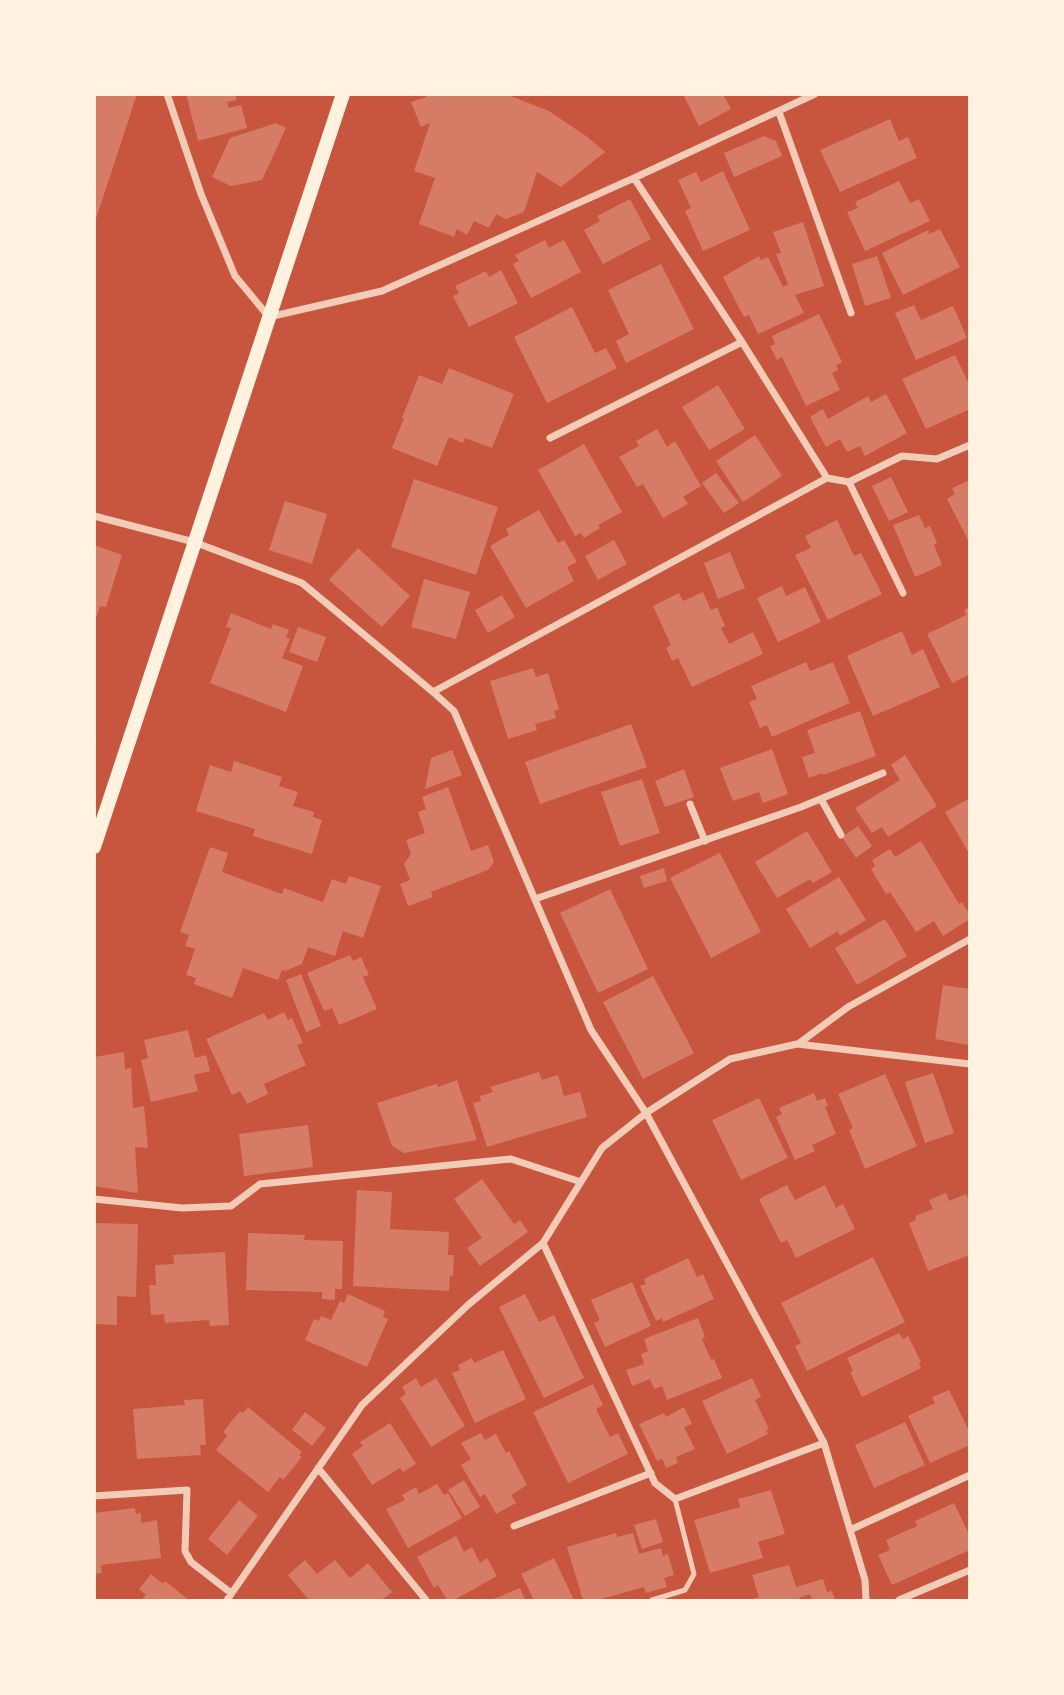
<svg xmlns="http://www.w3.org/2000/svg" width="1064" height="1695" viewBox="0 0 1064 1695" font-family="'Alegreya Sans',sans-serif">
<rect width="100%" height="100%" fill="#c8553d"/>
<!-- building -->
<path fill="#d67c66" d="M94,94H137L95,222L94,221Z
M186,94H235L237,100L227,102L229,108L241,105L247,128L198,141Z
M426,94L508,95L549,111L586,136L605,152L561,187L537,172L524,212L506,219L496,214L489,228L474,221L467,235L457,229L454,237L419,224L435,178L414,171L430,123L421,127L411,102L426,97Z
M683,94H723L731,109L699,126Z
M890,119L899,141L908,137L917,158L840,192L820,150Z
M276,123L286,128L262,180L231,186L212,177L230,138Z
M764,136L776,141L782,156L734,177L724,153Z
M723,171L750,230L703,251L685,211L691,208L678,180L696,172L701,182Z
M899,181L910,203L919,199L930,221L865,251L847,212L858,208L855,202Z
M630,199L651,239L603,264L584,230L600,221L597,216Z
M803,222L824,286L795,295L804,313L758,334L749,315L744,317L723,277L759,256L761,260L768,257L783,287L788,284L776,254L781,253L773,232Z
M940,229L960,267L903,295L882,253L928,230L929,234Z
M545,240L549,248L564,240L581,272L531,298L513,264L519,261L515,255Z
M877,256L891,298L865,306L852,264Z
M661,264L694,329L626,363L616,341L629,334L608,290Z
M501,270L518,303L469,327L453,296L459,293L455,286L486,271L489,277Z
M914,305L921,320L953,306L967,338L916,360L895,313Z
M572,307L595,353L606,348L617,368L547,403L514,337Z
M819,314L842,362L836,365L838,370L832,373L840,390L806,406L782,357L777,360L770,346L775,344L772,336Z
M955,355L970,386V409L926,429L902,379Z
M449,368L514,394L492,448L465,438L463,443L449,437L437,466L392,448L404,418H402L419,375L442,384Z
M718,385L745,429L709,450L682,407Z
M886,394L907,433L865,456L860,446L847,452L840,439L826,447L810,417L823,409L828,419L868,396L871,402Z
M657,429L667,447L675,441L701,486L683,497L688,504L663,518L643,484L637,487L619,457L639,446L636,441Z
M755,435L782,476L743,502L716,461Z
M584,444L622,512L598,525L600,528L584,538L581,533L575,536L538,470Z
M716,473L739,503L724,513L702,483Z
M891,477L908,512L889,521L872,486Z
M414,479L498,507L476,575L391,547Z
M968,481L970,485V544L947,499L955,494L952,488Z
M285,501L327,514L312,564L269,550Z
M539,510L558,543L564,540L577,562L567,567L574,581L526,608L490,546L509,535L506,529Z
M919,515L925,528L930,526L937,543L934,545L942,565L915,577L893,525Z
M837,520L854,556L861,553L882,594L828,620L795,555L811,548L805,536Z
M614,540L627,564L598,580L585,556Z
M94,545L122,555L106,607L100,606L95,621Z
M358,548L410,596L382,627L329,580Z
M730,552L745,588L718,599L704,563Z
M424,579L470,592L456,639L411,627Z
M782,586L786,596L805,587L821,622L778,642L757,598Z
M703,592L711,610L717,607L725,626L721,628L729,644L753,632L763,654L692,687L678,658L672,661L666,648L671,645L653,606L679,593L683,601Z
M502,595L515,617L488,633L475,610Z
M970,607V674L952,683L927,634L966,615L964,610Z
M231,613L271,629L273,624L289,630L286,637L290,639L282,658L303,666L286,712L210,683L231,628L226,627Z
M298,627L326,637L317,662L289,652Z
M902,631L912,655L923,649L940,687L873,716L847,656Z
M806,662L810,671L833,662L850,703L772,737L767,725L760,728L749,702L757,699L751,686Z
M533,668L536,677L548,673L559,709L554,711L556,718L535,724L537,730L508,739L490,681Z
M860,711L876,756L823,775L822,773L809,778L802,757L815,753L807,730Z
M631,724L647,767L540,804L525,762Z
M772,749L788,794L763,803L759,792L733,801L720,768Z
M452,750L462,775L425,789L431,758Z
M905,755L937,806L888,837L882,827L872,833L855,808L900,780L891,765Z
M234,761L282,777L279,786L298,792L293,806L314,812L313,817L322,820L312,854L253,836L255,829L196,811L210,765L231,772Z
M684,769L694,797L665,807L655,781Z
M642,779L660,833L620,846L601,792Z
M448,787L471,851L488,845L494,862L488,870L431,892L433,897L408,906L400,884L410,880L404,864L411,854L406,840L425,833L418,812L426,809L422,797Z
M970,798V855L945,812Z
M858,826L872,846L856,858L842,837Z
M807,831L832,872L813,883L810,879L777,898L755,862Z
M921,841L959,904L962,902L970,915V919L943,936L934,921L916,932L890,892L886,894L871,869L875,866L872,860L890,849L895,857Z
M210,847L228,853L222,872L282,894L284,888L323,902L332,879L346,884L349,876L381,886L363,938L343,931L335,956L308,947L302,964L285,971L282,970L278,980L243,968L232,998L194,984L196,978L186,975L195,949L185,946L189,935L180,932Z
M720,853L761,932L711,958L670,878Z
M664,868L667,881L644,888L640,876Z
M839,877L866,920L840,936L838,931L810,948L786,909Z
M610,889L648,969L598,993L560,913Z
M885,919L907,956L857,985L835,948Z
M350,955L353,961L361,957L369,975L363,977L377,1009L339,1025L332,1008L324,1011L307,973Z
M301,974L321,1026L306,1032L286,980Z
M653,976L694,1053L643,1079L603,1002Z
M943,985L970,989L968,1045L935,1039Z
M284,1012L288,1020L292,1018L303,1043L297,1045L306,1065L264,1084L268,1094L247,1104L240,1091L232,1095L206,1039L264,1013L268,1020Z
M188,1030L195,1058L206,1055L210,1071L194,1075L198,1091L151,1102L141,1060L148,1058L144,1040Z
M124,1052L125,1069L131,1068L133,1108L144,1106L148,1148L135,1147L138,1193L94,1186V1057Z
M539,1072L542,1080L558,1075L564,1096L580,1092L587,1117L487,1147L473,1103L481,1101L480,1096L493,1092L490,1087Z
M933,1073L954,1133L925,1143L905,1082Z
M885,1074L917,1146L865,1169L849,1130L853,1128L838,1094Z
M457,1080L477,1140L404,1153L392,1146L377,1103L436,1084L438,1087Z
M814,1093L817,1101L825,1098L828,1106L825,1107L836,1134L812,1145L815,1151L795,1160L776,1117L782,1114L779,1108Z
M759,1098L788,1158L741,1180L712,1120Z
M308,1125L313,1167L244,1176L239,1134Z
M482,1179L514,1224L520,1220L528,1232L480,1266L467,1248L482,1238L454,1199Z
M787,1185L795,1200L825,1185L836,1208L843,1204L855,1229L796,1258L787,1240L781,1243L759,1199Z
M357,1190L392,1192L390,1229L449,1232L448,1255H454L453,1276L450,1275L449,1291L353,1286Z
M946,1193L949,1201L966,1194L970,1203V1255L928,1271L909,1223L916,1220L915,1216L933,1209L929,1200Z
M94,1223L138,1224L136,1297L117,1296V1325L94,1324Z
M248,1233L305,1235L304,1240L343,1241L342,1289H335V1300L322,1299V1292L246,1290Z
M225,1252L229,1325L210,1326L209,1320L165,1323L164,1314L151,1315L149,1285H156L155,1265L174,1264L173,1255Z
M873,1257L905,1322L807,1371L795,1346L801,1343L781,1303Z
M688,1258L697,1277L703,1274L714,1299L663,1322L662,1318L656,1321L640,1286L646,1284L644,1279Z
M632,1282L651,1326L605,1347L594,1323L600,1320L591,1300Z
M348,1294L385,1311L383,1317L388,1319L367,1367L305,1340L314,1319L319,1321L321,1316L331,1320L340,1301L344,1303Z
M525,1294L539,1322L554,1315L584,1378L544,1398L499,1307Z
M698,1318L705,1337L702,1339L711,1360L714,1359L722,1378L667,1400L662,1386L654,1389L650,1379L632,1386L626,1370L644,1364L641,1354L648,1351L644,1339Z
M899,1333L903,1339L908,1336L921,1362L919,1363L921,1368L862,1397L850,1372L853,1371L847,1358Z
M503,1350L526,1399L475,1423L452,1373L460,1370L458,1365L472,1358L474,1363Z
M416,1378L421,1387L436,1378L465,1426L431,1447L400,1398L406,1394L402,1387Z
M752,1378L761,1397L755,1400L769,1429L766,1430L768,1434L727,1454L702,1401Z
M593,1384L603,1405L596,1409L610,1437L618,1433L628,1454L568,1483L533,1412Z
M949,1390L970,1433V1445L930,1463L908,1416L935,1403L932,1397Z
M203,1399L206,1445H200L201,1455L137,1459L133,1409L185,1405L184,1400Z
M248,1407L302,1452L299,1455L302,1457L283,1480L280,1477L268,1492L216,1450L227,1436L223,1432L240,1411L243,1413Z
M684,1407L692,1424L684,1427L695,1449L676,1457L678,1463L666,1468L662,1459L657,1461L639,1424L664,1413L666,1417Z
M305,1412L326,1428L312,1446L292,1430Z
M905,1422L925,1465L874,1488L855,1445Z
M390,1423L416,1464L403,1472L400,1468L372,1485L352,1454L363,1446L360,1442Z
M481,1433L485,1440L496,1434L506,1453L509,1451L527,1485L511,1495L516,1503L496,1514L485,1494L480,1497L461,1465L471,1459L461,1443Z
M464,1480L480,1507L465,1516L448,1490Z
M437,1484L444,1495L448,1493L462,1518L408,1548L386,1509L405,1500L402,1495L416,1487L419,1494Z
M771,1490L785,1534L758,1542L763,1558L710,1573L694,1520L740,1507L738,1499Z
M239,1500L258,1516L227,1555L208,1539Z
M954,1503L970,1536V1550L892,1585L878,1555L890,1550L886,1540L917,1526L915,1521Z
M135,1508L136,1514L141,1513V1523L157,1520L161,1558L101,1565L102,1573L94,1574V1513Z
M656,1519L663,1542L642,1549L634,1525Z
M616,1533L617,1537L633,1533L639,1554L661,1548L663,1556L668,1554L674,1575L664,1578L667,1587L646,1593L644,1587L598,1600H583L567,1547Z
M456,1536L464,1552L472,1547L480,1563L487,1558L497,1576L454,1600H447L438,1585L434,1588L417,1557Z
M554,1558L574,1600H534L521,1574Z
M305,1560L317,1574L335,1560L350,1578L368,1563L392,1592L382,1600H309L288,1575Z
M789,1565L796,1587L823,1579L827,1592L832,1591L835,1600H812L810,1594L799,1598L800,1600H748L759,1597L752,1575Z
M151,1574L163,1584L165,1581L189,1600H141L146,1595L139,1589Z
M520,1588L525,1600H491Z"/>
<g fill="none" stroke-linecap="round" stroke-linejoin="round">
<!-- service -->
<path stroke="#f1ccb7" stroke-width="5" d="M652,1600L685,1590L694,1574L675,1499"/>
<!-- minor -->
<path stroke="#f1ccb7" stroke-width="7" d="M167,94L201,194L235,276L269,317L382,291L634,178L815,94
M779,112L851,313
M550,438L742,342
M827,478L849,482L902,456L937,459L970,445
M849,482L903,593
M94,516L194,542L302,583L433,692L454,711L591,1030L646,1113L824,1443L865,1580L866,1600
M433,692L827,478L742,342L634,178
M821,799L841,835
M690,804L705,841
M535,899L801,807L883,773
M798,1044L848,1007L970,939
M94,1199L182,1208L231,1206L260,1184L511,1159L581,1182
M543,1243L655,1483L675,1499L824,1443
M318,1468L426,1600
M94,1496L187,1490L185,1551L191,1562L231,1593
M514,1526L651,1473
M850,1530L970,1475
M227,1600L362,1405L468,1305L543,1243L602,1148L646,1113L730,1059L797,1044L970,1064
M899,1600L970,1570"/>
<!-- secondary -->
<path stroke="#fff3e0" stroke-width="14" d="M94,847L343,94"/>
</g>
<!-- border -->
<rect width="1064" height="1695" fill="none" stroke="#fff3e0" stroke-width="192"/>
</svg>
